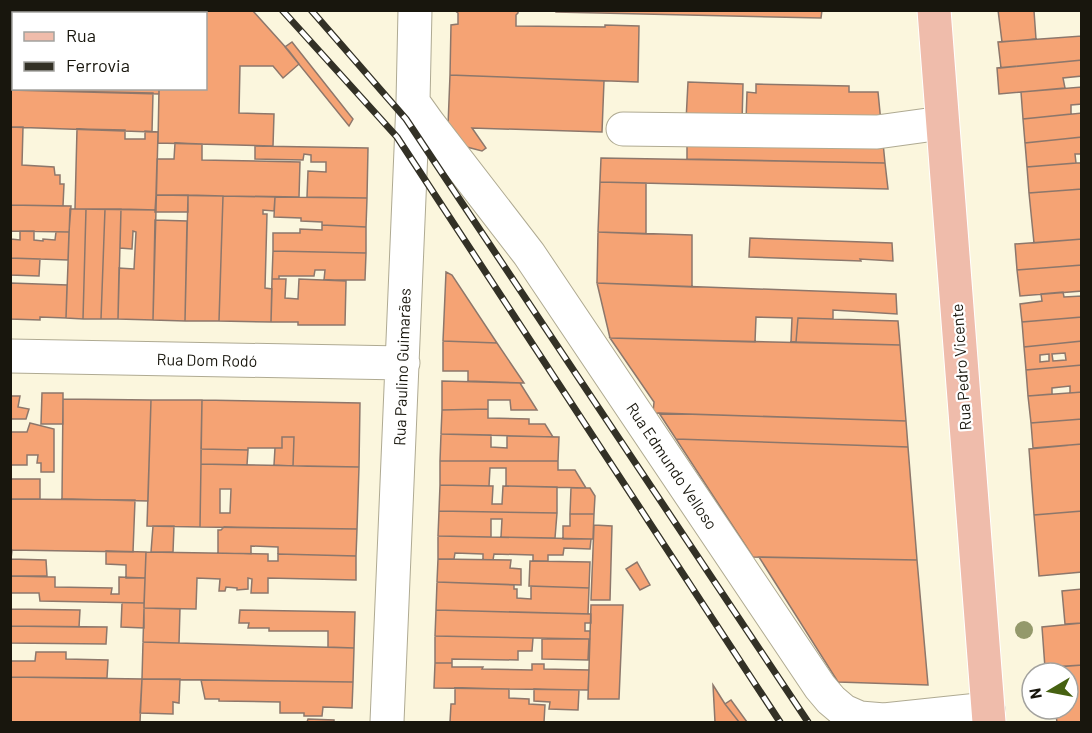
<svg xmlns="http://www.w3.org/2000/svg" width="1092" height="733" viewBox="0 0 1092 733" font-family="Barlow,sans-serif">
<rect width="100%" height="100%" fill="#fbf6dd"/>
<!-- building -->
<path fill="#f5a374" stroke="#8d776b" stroke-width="1.5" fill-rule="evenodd" d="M10,10H161V14H14V38H10Z
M161,10H252L289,51L299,64L283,78L273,66H240L239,113L274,114L273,146L158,143L159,88H206V14H161Z
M518,10V13L516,15V26L605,27V25L639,26L638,82L450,75L451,25L458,24V13L454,10Z
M556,10H822L821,18L556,12Z
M998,10H1041L1034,11L1036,39L1002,42Z
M1082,36V60L1001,68L998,42Z
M10,38H14V88H159V94L10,90Z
M292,42L353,119L349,126L285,47Z
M1082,60V76L1063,78L1065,88L999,94L997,68Z
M450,75L604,81L602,132L472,128L486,148L482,151L463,146L448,126Z
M688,82L743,84L742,123L686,121Z
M756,84L849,86V92H878L885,163L687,159V137L746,121L747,92L756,93Z
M1082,87V104L1071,105V114L1023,119L1021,92Z
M10,90L153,93L152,132L10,127Z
M1082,113V137L1025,143L1023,119Z
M10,127H23L22,165L54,167L55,175H60V184H64L63,206L10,205Z
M77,129L125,130V139H145V131L158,132L156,210L75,209Z
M1082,137V154H1075L1076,163L1027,167L1025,143Z
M175,143L202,144V160L300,162L299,197L156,195L157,159H174Z
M255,146L368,148L367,198L307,197L308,171L326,172V162H311V155L304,154L303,160L255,159Z
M601,158L885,163L888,189L600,182Z
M1076,163H1082V189L1029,193L1027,167Z
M600,182L646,183V234L598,232Z
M1082,189V239L1034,243L1029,193Z
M156,195H188V212H155Z
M188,195L223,196L219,321H185Z
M223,196L275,197L274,211L263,210V214H267L265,288L272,289L271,322L219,321Z
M275,197L367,198L366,227L322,225V222L301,221V218L274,217Z
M10,205L71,206L69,232L10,231Z
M70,209H86L83,319L66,318Z
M86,209H105L101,319H83Z
M105,209H121L118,319H101Z
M121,209L156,210L153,320L118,319L119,268L134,269L136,232L133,231L132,249L120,248Z
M155,220L187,221L185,321L153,320Z
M322,225L366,227V253L273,251V233H300V229L322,230Z
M10,231L11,239L20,240V231H34V240L43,241V239L55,240L56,232H69L68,260L10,258Z
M598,232L692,235V287L597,283Z
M750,238L892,243L893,261L860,259L861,261L749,257Z
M1082,239V265L1017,270L1015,244Z
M273,251L366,253L365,280H324L325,270H315L314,276H279V279H272Z
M10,258L40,259L39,276L10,275Z
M1082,265V291L1020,296L1017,270Z
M446,272L452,275L497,343L443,341Z
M272,279H286L285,298L298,299L299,279L346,281L345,325H298V322H271Z
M10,283L67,285L66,318L40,317V320L10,319Z
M597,283L896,294L897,314L833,310V319L798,318L796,342H791L792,318L756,317L755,342L610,338Z
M1063,292L1064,297L1082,296V317L1022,322L1020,304L1042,301L1041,294Z
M1082,317V341L1024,347L1022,322Z
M798,318L898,321L900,345L796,342Z
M610,338L900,345L906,421L653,413L654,402Z
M443,341L497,343L524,383L468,381V371H443Z
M1082,341V365L1026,370L1024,347ZM1065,353L1066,360L1053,361L1052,354ZM1049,354V361L1040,362V355Z
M1082,365V392L1070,393V386L1052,388V394L1028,396L1026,370Z
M442,381L520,383L537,410H511L510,400H488V409L442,410Z
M1082,392V419L1031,423L1028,396Z
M42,393H63V424H41Z
M10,396H20L18,407L29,409L26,419H10Z
M63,399L151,400L148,501L62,499Z
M151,400H202L200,527L147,526Z
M202,400L360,403L359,467L293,466L294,437H282V448H248V450L201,449Z
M488,409V418L529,419V424H545L553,437L441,434L442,410Z
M659,413L906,421L908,447L676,439Z
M1082,419V444L1033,448L1031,423Z
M30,423L54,429V472H41V463H37L38,455H27V465H10V432H27Z
M441,434L491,435V447L507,448V436L559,437L558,461H440Z
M282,437H294L293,466L274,465L275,448H282Z
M676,439L908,447L917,560L753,557Z
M1082,444V511L1034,515L1029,449Z
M201,449L248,450L247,465L201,464Z
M440,461H558V470H575L586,488L506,486V468H490L489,486L440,485Z
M201,464L359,467L357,529L200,527ZM220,489H231L230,513H220Z
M10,479H40V499H10Z
M440,485L493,486L492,504H502L503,486L557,487V513L439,511Z
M571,488H590L595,496L594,514H570Z
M10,499L135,500L133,552L10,550Z
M439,511L557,513L555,538L501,537L502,519H491V537L438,536Z
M1082,511V572L1039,576L1034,515Z
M570,514H594L593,539H563V526H570Z
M594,525L612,526L610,600H591Z
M153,526H174L173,552H151Z
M224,527L357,529L356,556L278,554V547L251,546V554L218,553V530H221Z
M438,536L591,539L590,549L564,548L563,555H548V561H533V555L494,554L493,560H483V554L455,553L454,559H438Z
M10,550H12L11,559L46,560L47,576H10Z
M106,551L146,552L145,578H126V565L106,564Z
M146,552L268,554V561H278V554L356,556V580L268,578V593H251L252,579L248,578V589L237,590V588L226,587L225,591H219L220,579L197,578L196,609L144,608Z
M759,557L917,560L928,685L838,682Z
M438,559L511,560L510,568L521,569V585L437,582Z
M530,561L590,562L589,588L529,586Z
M637,562L650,585L640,590L626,569Z
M10,576L55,577V587L112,588L111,594H119V577L145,578L144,603L40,601L39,593H11L10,601Z
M437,582L514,585V589H517V598L531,599V586L589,588L588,614L436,610Z
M1082,589V623L1065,624L1062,591Z
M10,601L11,609L80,610L79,627L10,626Z
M122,603H144V628L121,627Z
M591,605H623L619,699H588Z
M144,608L180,609L179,643L143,642Z
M240,610L355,612L354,648L328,647V631H269V628H248L249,623H239Z
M436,610L591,614V623H585V631H590V639L435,636Z
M1082,623V665L1045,668L1042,627Z
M10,626L107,627L106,644L10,643Z
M435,636L533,638L532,651H518V660L452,659V663H435Z
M542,639H589L588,660L542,659Z
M143,642L354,648L353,682L142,679Z
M36,652H66V659L108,660L107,678L10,677V661H35Z
M435,663H452V667H483L482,669L532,670V664H544V669L589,670L588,690L434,688Z
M1082,665V722H1057L1055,709H1068V673H1052L1051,667Z
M10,677L142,679L140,722H10Z
M142,679H180L179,703L173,702V714L140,713Z
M201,680L353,682L352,708L323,707L322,716H304V713H280V702L219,701V699H205Z
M713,685L725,704L739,722H715Z
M455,688L509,689V698L529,699V704L545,705L544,722H450L451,704H455Z
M534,689L579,690L578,710L549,709L550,702L534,701Z
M731,700L747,722H739L725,704Z
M308,719L334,720V722H343H307Z"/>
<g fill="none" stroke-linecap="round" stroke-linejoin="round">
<defs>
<path id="minor" d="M413,102L428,123L529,254L820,687L831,700L844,711L860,718L884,720L988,709
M623,129L877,132L942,123
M10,356L403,363
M387,722L413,102L415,10"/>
<path id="major" d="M934,10L989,722"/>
</defs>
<!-- minor casing -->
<use href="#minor" stroke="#afaa92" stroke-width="35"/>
<!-- major casing -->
<use href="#major" stroke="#fff" stroke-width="35"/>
<!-- minor -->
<use href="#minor" stroke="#fff" stroke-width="33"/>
<!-- major -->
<use href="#major" stroke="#efbcab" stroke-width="33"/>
<defs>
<path id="rail" d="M282,10L397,137L780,722
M311,10L406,119L808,722"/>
</defs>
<!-- rail casing -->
<use href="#rail" stroke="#333126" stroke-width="7"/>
<!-- rail -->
<use href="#rail" stroke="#fff" stroke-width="4.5" stroke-dasharray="14" stroke-linecap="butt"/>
</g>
<!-- trees -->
<circle fill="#94996b" cx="1024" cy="630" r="9"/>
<g text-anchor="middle" stroke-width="4.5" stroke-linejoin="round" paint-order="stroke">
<!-- street labels -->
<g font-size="16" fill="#18160d" stroke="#fff">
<text transform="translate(207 360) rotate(1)" y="6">Rua Dom Rodó</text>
<text transform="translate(402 367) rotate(-88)" y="6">Rua Paulino Guimarães</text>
<text transform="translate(961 367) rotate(-94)" y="6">Rua Pedro Vicente</text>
<text transform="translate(672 466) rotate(56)" y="6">Rua Edmundo Velloso</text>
</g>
</g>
<!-- border -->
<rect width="1092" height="733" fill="none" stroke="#18160d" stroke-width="24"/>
<!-- legend -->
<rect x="12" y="12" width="195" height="78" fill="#ffffff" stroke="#a3a29e" stroke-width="1.5"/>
<rect x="24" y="32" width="30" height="9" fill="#efbcab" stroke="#a3a29e" stroke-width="1.5"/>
<text x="66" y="42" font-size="18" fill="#18160d">Rua</text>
<rect x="24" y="62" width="30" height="9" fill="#333126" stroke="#a3a29e" stroke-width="1.5"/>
<text x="66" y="72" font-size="18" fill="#18160d">Ferrovia</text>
<!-- north arrow -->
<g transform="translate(1050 691) rotate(260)"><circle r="28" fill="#ffffff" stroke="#a3a29e" stroke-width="1.5"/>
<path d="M0-4.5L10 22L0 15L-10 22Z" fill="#466111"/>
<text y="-9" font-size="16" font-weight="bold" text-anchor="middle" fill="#18160d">N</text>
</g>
</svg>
